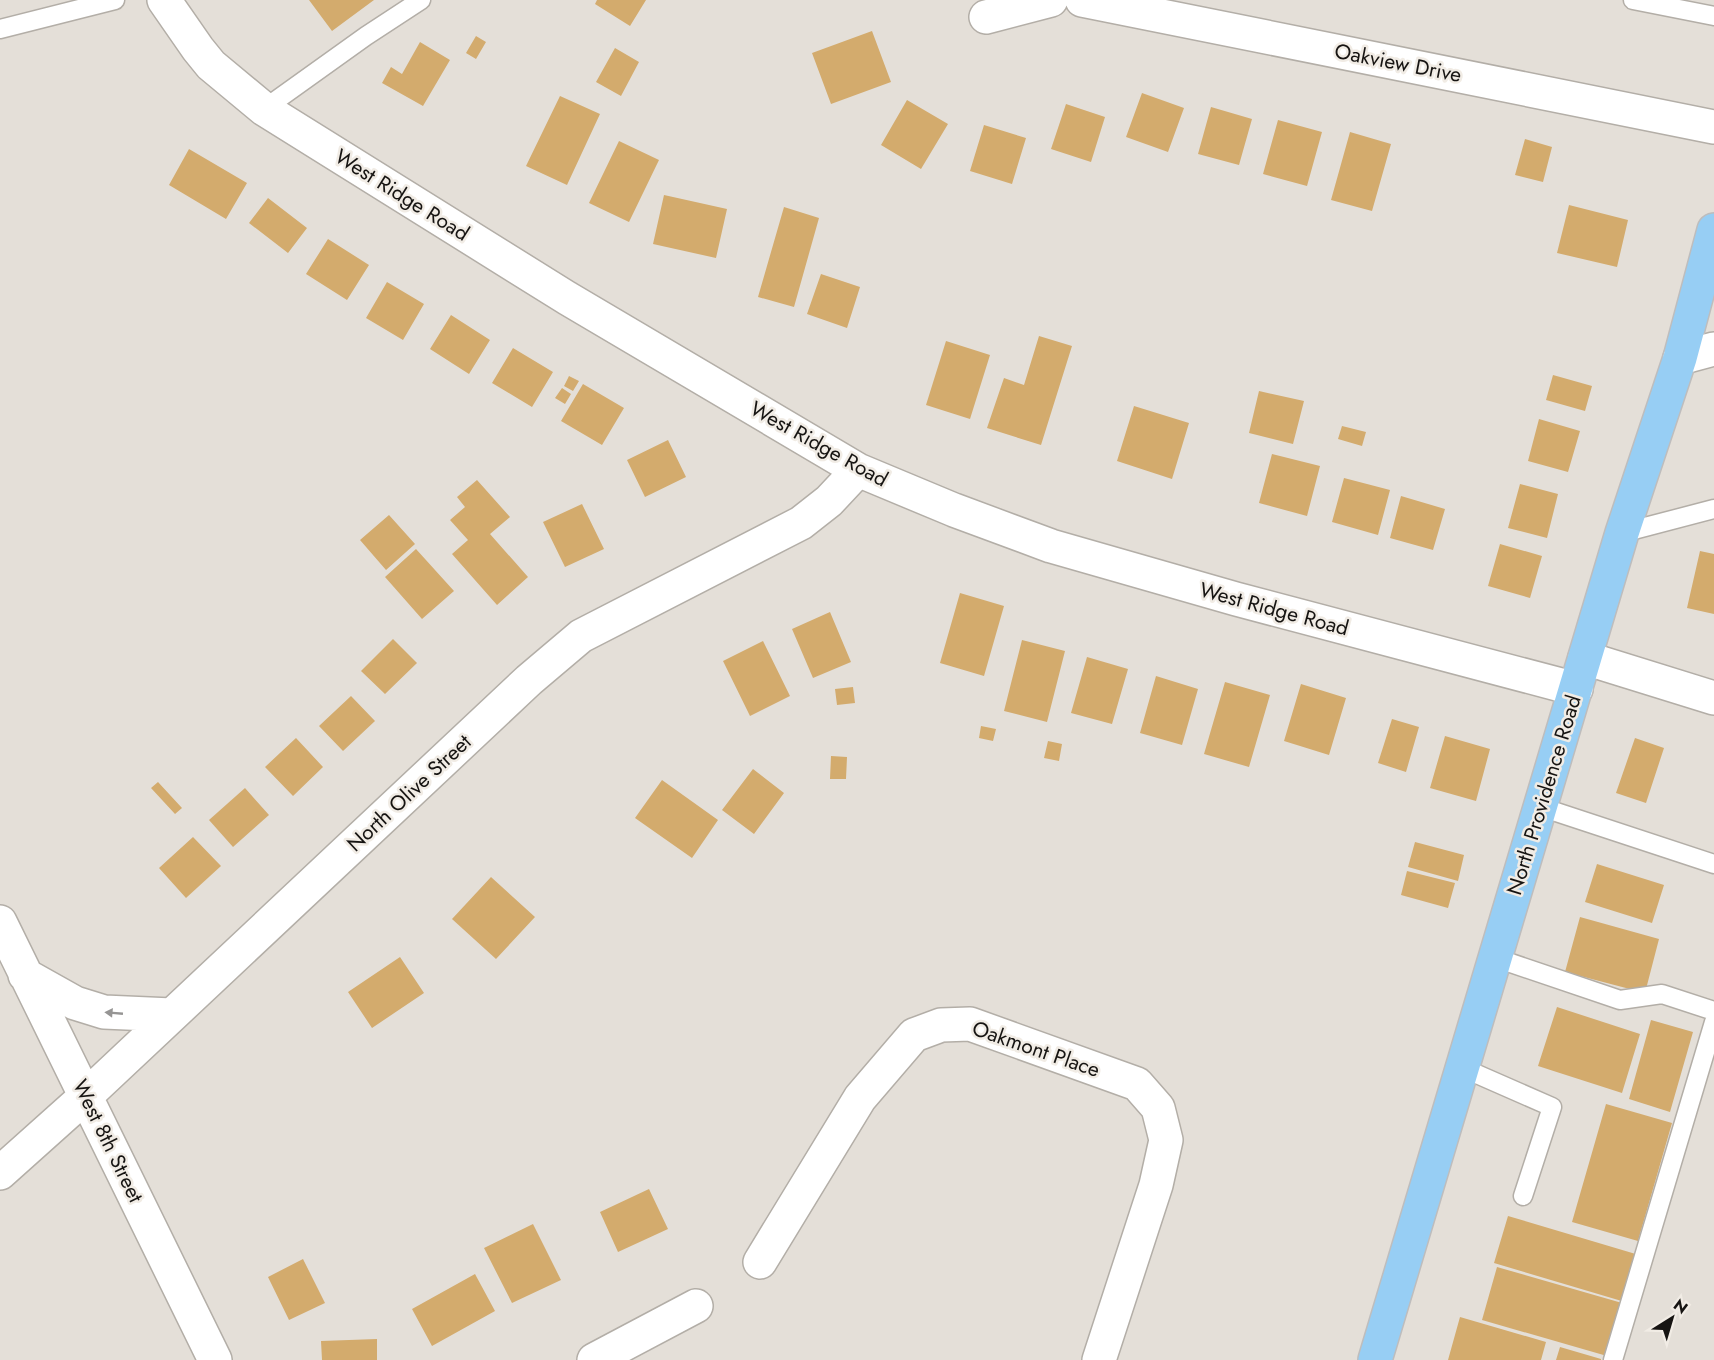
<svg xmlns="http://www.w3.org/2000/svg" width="1714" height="1360" viewBox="0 0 1714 1360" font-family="Jost,sans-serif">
<rect width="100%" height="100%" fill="#e4dfd8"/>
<!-- building -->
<path fill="#d3ab6d" d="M309,0H374L332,31Z
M597,0H646L630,26L595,4Z
M872,31L891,82L831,104L812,53Z
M476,36L486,42L476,59L466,53Z
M420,42L450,60L423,106L382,83L391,67L402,74Z
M615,48L639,62L621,96L596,82Z
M1142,93L1184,108L1168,152L1126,137Z
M560,96L600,114L567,185L526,166Z
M907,100L948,124L921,169L881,145Z
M1066,104L1105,117L1091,162L1051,149Z
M1211,107L1252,119L1239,165L1198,154Z
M1278,120L1322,132L1307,186L1263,174Z
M984,125L1026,138L1012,184L970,171Z
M1350,132L1391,144L1372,211L1331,200Z
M1525,139L1552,147L1543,182L1515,175Z
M619,141L659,160L629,222L589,203Z
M189,149L247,183L226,219L169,185Z
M664,195L727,209L716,258L653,244Z
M268,198L307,228L288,253L249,223Z
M1569,205L1628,220L1617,267L1557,253Z
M784,207L819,218L794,307L758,297Z
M328,239L369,265L347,300L306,274Z
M821,274L860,287L847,328L807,314Z
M387,282L424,304L403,340L366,318Z
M451,315L490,340L469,374L430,349Z
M1039,336L1072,346L1041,445L987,428L1004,378L1024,385Z
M946,341L990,355L970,419L926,405Z
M513,348L553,372L532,407L492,383Z
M1553,375L1592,386L1585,411L1546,400Z
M569,376L579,381L573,391L564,386Z
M583,384L624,408L602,445L561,421Z
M562,388L571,394L565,404L555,398Z
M1259,391L1304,401L1293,444L1249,433Z
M1134,406L1189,423L1172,479L1117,461Z
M1539,419L1580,431L1568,472L1528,461Z
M1342,426L1366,432L1362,446L1338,439Z
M668,440L686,477L645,497L627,460Z
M1272,454L1320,466L1307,516L1259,503Z
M1344,478L1390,490L1378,535L1332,522Z
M477,480L510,517L490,534L528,577L497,605L452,554L468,540L450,520L465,507L457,497Z
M1520,484L1558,494L1547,538L1508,528Z
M1401,496L1445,509L1433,550L1390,538Z
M582,504L604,549L565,567L543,522Z
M389,515L415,544L386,570L360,540Z
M1500,544L1542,556L1530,598L1488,586Z
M416,549L454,591L422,619L385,577Z
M1700,551L1714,554V614L1687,608Z
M960,593L1004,606L984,676L940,663Z
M830,612L851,662L813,678L792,629Z
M393,639L417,663L385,694L361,671Z
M1022,640L1065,651L1047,722L1004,711Z
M763,641L790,696L750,716L723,661Z
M1087,657L1128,669L1112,724L1071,713Z
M1156,676L1198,689L1182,745L1140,733Z
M1225,682L1270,695L1249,767L1204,754Z
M1301,684L1346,698L1329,755L1284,741Z
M853,687L855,703L837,705L835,689Z
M351,696L375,721L343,751L319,726Z
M1392,719L1419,727L1406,772L1378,763Z
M981,726L996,729L993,741L979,738Z
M1445,736L1490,749L1476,801L1430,788Z
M296,738L323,767L293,796L265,767Z
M1635,738L1664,748L1646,803L1616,793Z
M1048,741L1062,744L1059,761L1044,758Z
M831,756L847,757L846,779H830Z
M753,769L784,793L754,834L722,810Z
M662,780L718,820L692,858L635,818Z
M158,782L182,808L175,814L151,788Z
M245,788L269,815L233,847L209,820Z
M193,837L221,866L186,898L159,868Z
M1415,842L1464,855L1458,881L1408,867Z
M1597,864L1664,885L1652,923L1585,902Z
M1407,871L1455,883L1448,908L1401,895Z
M491,877L535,917L496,959L452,919Z
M1580,917L1659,939L1645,993L1565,972Z
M400,957L424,993L372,1028L348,992Z
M1557,1007L1640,1034L1622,1093L1538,1066Z
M1651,1020L1693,1032L1670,1112L1629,1099Z
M1606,1104L1672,1123L1638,1241L1572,1222Z
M649,1189L668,1229L618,1252L600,1212Z
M1508,1216L1639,1255L1625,1302L1494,1263Z
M533,1224L561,1280L512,1303L484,1248Z
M303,1259L325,1303L289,1320L268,1277Z
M1497,1267L1622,1303L1607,1356L1482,1320Z
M475,1274L495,1311L432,1346L412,1309Z
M1460,1317L1546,1342L1541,1360H1448Z
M377,1339V1360H322L321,1341Z
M1560,1347L1601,1359V1360H1556Z"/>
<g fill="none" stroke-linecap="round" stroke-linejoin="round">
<defs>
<path id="service" d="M1633,0L1714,16
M0,29L115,0
M264,109L366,36L421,0
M1622,533L1714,509
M1541,807L1714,864
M1496,958L1620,1000L1662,994L1714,1011
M1463,1068L1552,1107L1523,1196
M1613,1360L1714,1022"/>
<path id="minor" d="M164,0L198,49L211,65L264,109L567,298L858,470L954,510L1051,546L1236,599L1576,689
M1082,0L1714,127
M986,17L1051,0
M1680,358L1714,349
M1585,658L1714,698
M0,922L215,1360
M25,975L75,1003L104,1012L172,1015
M0,1173L86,1096L529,680L581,636L801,523L829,501L858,470
M760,1262L860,1098L914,1035L941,1025L970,1024L1137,1084L1158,1108L1166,1140L1156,1185L1099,1360
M594,1360L696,1306"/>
<path id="primary" d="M1375,1360L1622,533L1680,358L1714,230"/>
</defs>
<!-- service casing -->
<use href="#service" stroke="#b3aea7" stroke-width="21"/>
<!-- minor casing -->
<use href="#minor" stroke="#b3aea7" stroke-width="36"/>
<!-- primary casing -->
<use href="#primary" stroke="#bebdbd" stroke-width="36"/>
<!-- service -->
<use href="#service" stroke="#fff" stroke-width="18"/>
<!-- minor -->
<use href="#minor" stroke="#fff" stroke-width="33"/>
<!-- primary -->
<use href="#primary" stroke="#97cef4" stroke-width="33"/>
</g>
<!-- one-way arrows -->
<defs><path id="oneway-solid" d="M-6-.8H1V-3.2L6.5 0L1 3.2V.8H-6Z" transform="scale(1.5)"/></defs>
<use fill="#969594" href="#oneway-solid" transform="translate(114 1013) rotate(-175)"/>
<g text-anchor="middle" stroke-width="5" stroke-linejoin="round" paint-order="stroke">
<!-- street labels -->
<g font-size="21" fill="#161412" stroke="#f1ece5">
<text transform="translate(1398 63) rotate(11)" y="7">Oakview Drive</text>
<text transform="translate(402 195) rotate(32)" y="7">West Ridge Road</text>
<text transform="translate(819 444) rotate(29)" y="7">West Ridge Road</text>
<text transform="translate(1274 609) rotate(15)" y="7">West Ridge Road</text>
<text transform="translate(409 793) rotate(-43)" y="7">North Olive Street</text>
<text transform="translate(1544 795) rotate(-73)" y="7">North Providence Road</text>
<text transform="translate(1036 1049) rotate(19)" y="7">Oakmont Place</text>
<text transform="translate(108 1141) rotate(64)" y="7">West 8th Street</text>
</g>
</g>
<!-- north arrow -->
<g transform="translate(1672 1318) rotate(37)" stroke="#f1ece5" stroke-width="4.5" paint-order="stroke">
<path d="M0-4.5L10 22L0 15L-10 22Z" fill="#161412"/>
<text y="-9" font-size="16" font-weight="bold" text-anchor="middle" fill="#161412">N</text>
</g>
</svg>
